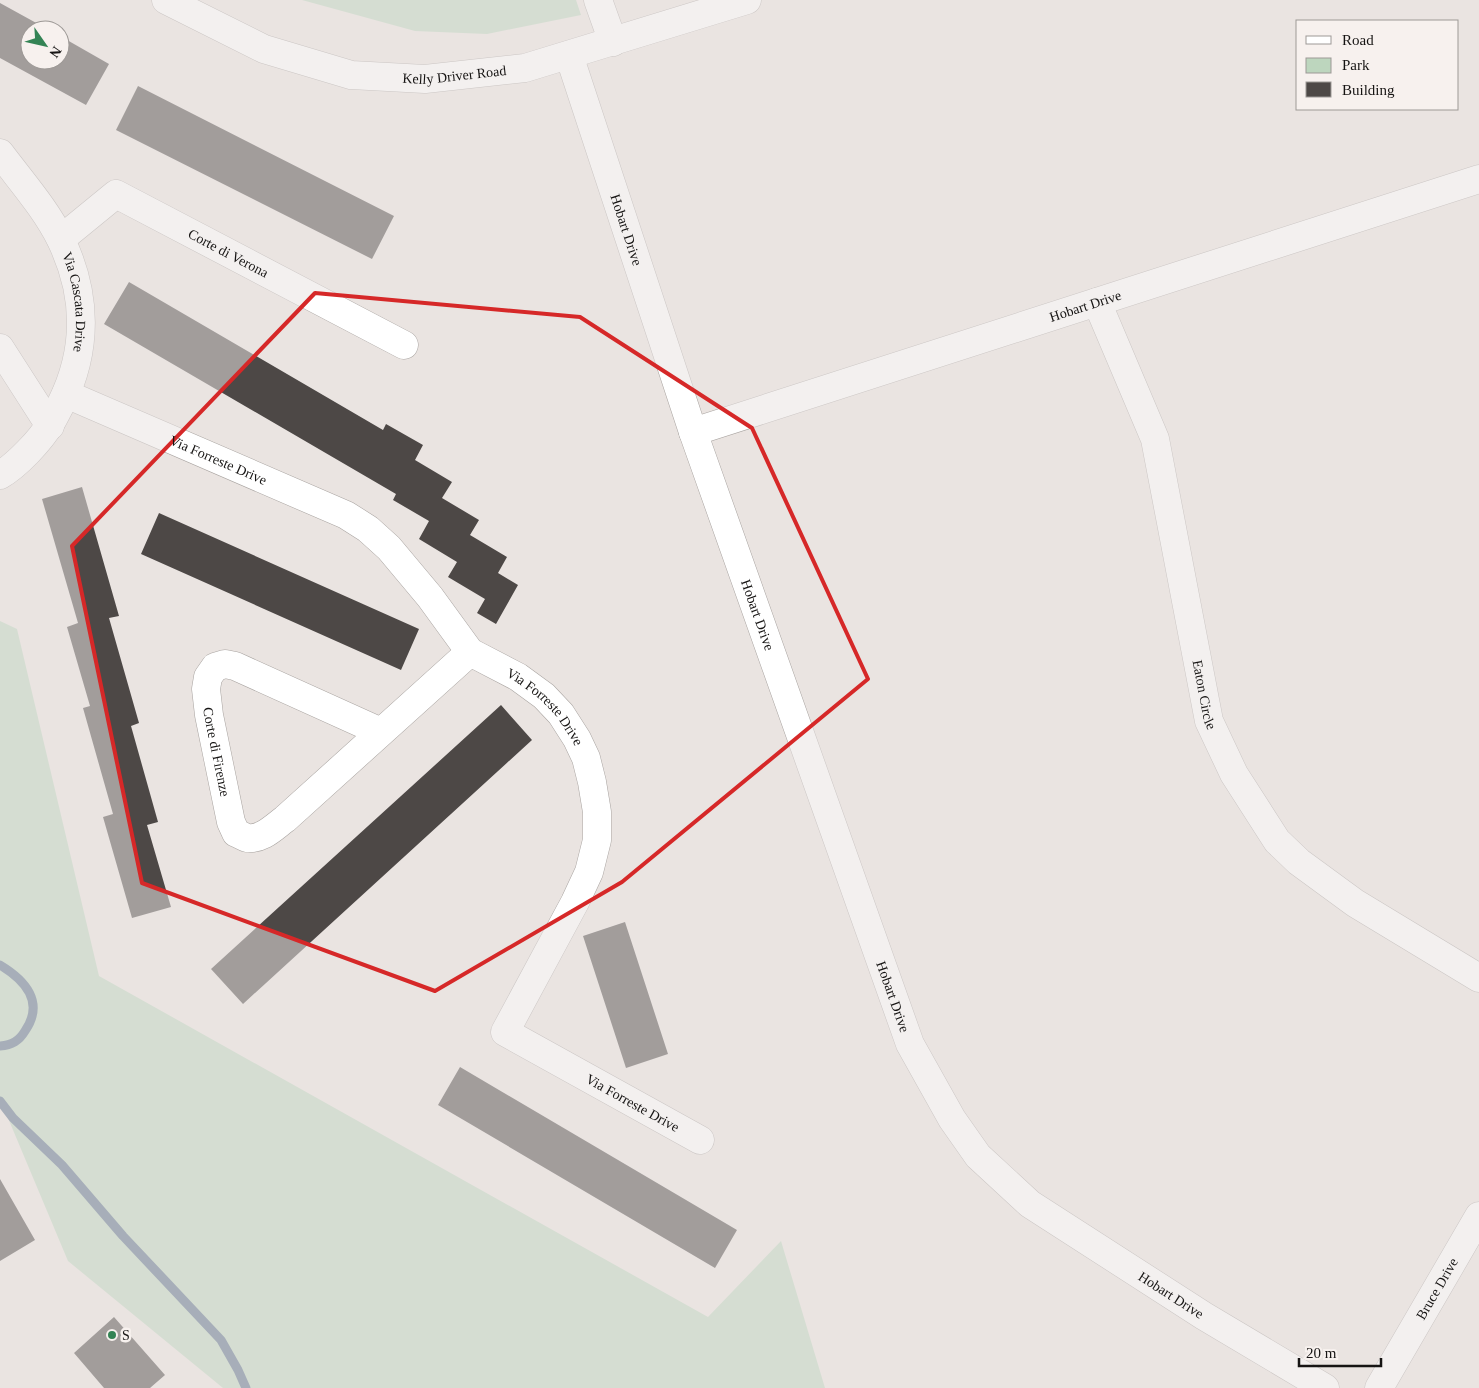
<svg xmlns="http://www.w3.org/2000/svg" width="1479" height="1388" viewBox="0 0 1479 1388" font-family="Georgia,serif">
<rect width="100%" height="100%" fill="#eae4e1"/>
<!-- green -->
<path fill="#bdd6be" d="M302,0H576L581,15L487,34L415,31Z
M0,621L17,629L99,976L708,1317L781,1241L825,1388H223L68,1261L0,1099Z"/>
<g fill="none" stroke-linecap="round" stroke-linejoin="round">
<!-- stream -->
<path stroke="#576e88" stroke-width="9" d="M0,965C25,980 45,1002 25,1031C19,1041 12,1045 0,1046
M0,1101L13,1118L62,1165L123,1236L221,1340L238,1370L246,1388"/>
</g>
<!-- building -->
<path fill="#4d4846" d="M0,3L49,30H30V60H60V36L109,64L86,105L0,58Z
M138,86L394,216L372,259L116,130Z
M129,282L383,430L386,424L423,445L415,460L452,482L442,498L479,520L470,535L507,557L498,573L518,585L496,624L477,613L485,599L448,577L457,562L419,539L429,521L393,500L396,494L104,324Z
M82,487L119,616L109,618L139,723L131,726L158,822L147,825L171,907L132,918L103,817L113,814L83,708L90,706L67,627L78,623L42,499Z
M159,513L419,629L401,670L141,554Z
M501,705L532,740L243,1004L211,969Z
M625,922L668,1054L626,1068L583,936Z
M460,1067L737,1230L715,1268L438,1105Z
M0,1179L35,1240L0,1261Z
M114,1317L165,1375L150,1388H104L74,1353Z"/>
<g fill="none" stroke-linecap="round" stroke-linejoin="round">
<defs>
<g id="minor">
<path id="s1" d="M166,0L264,49L351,75L425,79L525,68L747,0"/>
<path d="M598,0L613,42"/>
<path id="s2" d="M569,55L693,432L910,1044L952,1119L978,1156L1030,1204L1204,1316L1325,1388"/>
<path id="s3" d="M0,153C20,180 46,209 61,240C87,294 88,350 61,404C57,411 54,418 50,424C41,440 16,466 0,475"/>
<path id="s4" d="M61,239L116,194L404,345"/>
<path id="s5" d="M1097,302L1155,439L1209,721L1234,774L1277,841L1299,862L1355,903L1479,978"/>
<path d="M0,348L50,426"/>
<path id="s6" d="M66,394L346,515L368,529L389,548L430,597L470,652L518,677L544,696L561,714L577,739L586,758L592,782L597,812V840L589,872L575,902L505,1032L700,1140"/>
<path id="s7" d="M693,432L1479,179"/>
<path id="s8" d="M381,732L235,666L225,664L215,667L208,677L206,689L209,715L231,822L236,833C239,834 244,837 247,838C262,840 274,827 285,819L470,652"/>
<path id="s9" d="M1379,1388L1479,1216"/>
</g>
</defs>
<!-- minor casing -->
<use href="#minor" stroke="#a9a4a1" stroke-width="29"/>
<!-- minor -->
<use href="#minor" stroke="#fff" stroke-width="28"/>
</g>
<!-- marked area -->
<path d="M0 0H1479V1388H0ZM315,293L580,317L752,428L868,679L622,882L435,991L142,883L72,546Z" fill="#eae4e1" fill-opacity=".55" fill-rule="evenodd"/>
<path fill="none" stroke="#d62828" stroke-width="4" stroke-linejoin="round" d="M315,293L580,317L752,428L868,679L622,882L435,991L142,883L72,546Z"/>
<!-- markers -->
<circle fill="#338354" stroke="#f7f1ee" stroke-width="2" cx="112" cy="1335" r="5"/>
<g text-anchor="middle" stroke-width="5" stroke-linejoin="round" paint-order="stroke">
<!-- street labels -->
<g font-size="14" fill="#161413" stroke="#f7f1ee">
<text dy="5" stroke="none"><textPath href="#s1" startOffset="304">Kelly Driver Road</textPath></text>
<text dy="5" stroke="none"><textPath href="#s2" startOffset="184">Hobart Drive</textPath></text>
<text dy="5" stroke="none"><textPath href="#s4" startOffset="198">Corte di Verona</textPath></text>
<text dy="5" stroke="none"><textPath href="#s3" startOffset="171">Via Cascata Drive</textPath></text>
<text dy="5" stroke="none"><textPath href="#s7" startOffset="412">Hobart Drive</textPath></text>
<text dy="5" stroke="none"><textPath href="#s6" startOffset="166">Via Forreste Drive</textPath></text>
<text dy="5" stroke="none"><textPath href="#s2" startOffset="591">Hobart Drive</textPath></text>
<text dy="5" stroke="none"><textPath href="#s5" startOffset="409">Eaton Circle</textPath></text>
<text dy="5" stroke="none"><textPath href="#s6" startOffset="586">Via Forreste Drive</textPath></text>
<text dy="5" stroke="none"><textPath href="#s8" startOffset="269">Corte di Firenze</textPath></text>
<text dy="5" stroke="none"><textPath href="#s2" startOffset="996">Hobart Drive</textPath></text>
<text dy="5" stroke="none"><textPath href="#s6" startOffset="1096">Via Forreste Drive</textPath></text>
<text dy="5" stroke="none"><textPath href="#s9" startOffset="115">Bruce Drive</textPath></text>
<text dy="5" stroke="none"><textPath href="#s2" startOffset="1416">Hobart Drive</textPath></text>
</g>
<!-- poi labels -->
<g font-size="14" fill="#161413" stroke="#f7f1ee" text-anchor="start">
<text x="122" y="1340">S</text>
</g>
</g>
<!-- legend -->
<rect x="1296" y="20" width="162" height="90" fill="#f7f1ee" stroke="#9d9996"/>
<rect x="1306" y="36" width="25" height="8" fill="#ffffff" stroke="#9d9996"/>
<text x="1342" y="45" font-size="15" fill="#161413">Road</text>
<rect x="1306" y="58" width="25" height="15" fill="#bdd6be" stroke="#9d9996"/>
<text x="1342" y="70" font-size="15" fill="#161413">Park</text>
<rect x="1306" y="82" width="25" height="15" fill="#4d4846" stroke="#9d9996"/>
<text x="1342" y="95" font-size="15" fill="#161413">Building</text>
<!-- north arrow -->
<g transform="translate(45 45) rotate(124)"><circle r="24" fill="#f7f1ee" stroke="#9d9996"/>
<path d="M0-4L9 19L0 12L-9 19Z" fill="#338354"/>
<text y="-8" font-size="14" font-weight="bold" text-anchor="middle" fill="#161413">N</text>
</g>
<!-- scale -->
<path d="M1299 1358v8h82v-8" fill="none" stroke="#161413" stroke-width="2.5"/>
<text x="1306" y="1358" font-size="15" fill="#161413" stroke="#f7f1ee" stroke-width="4" paint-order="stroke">20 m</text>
</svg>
